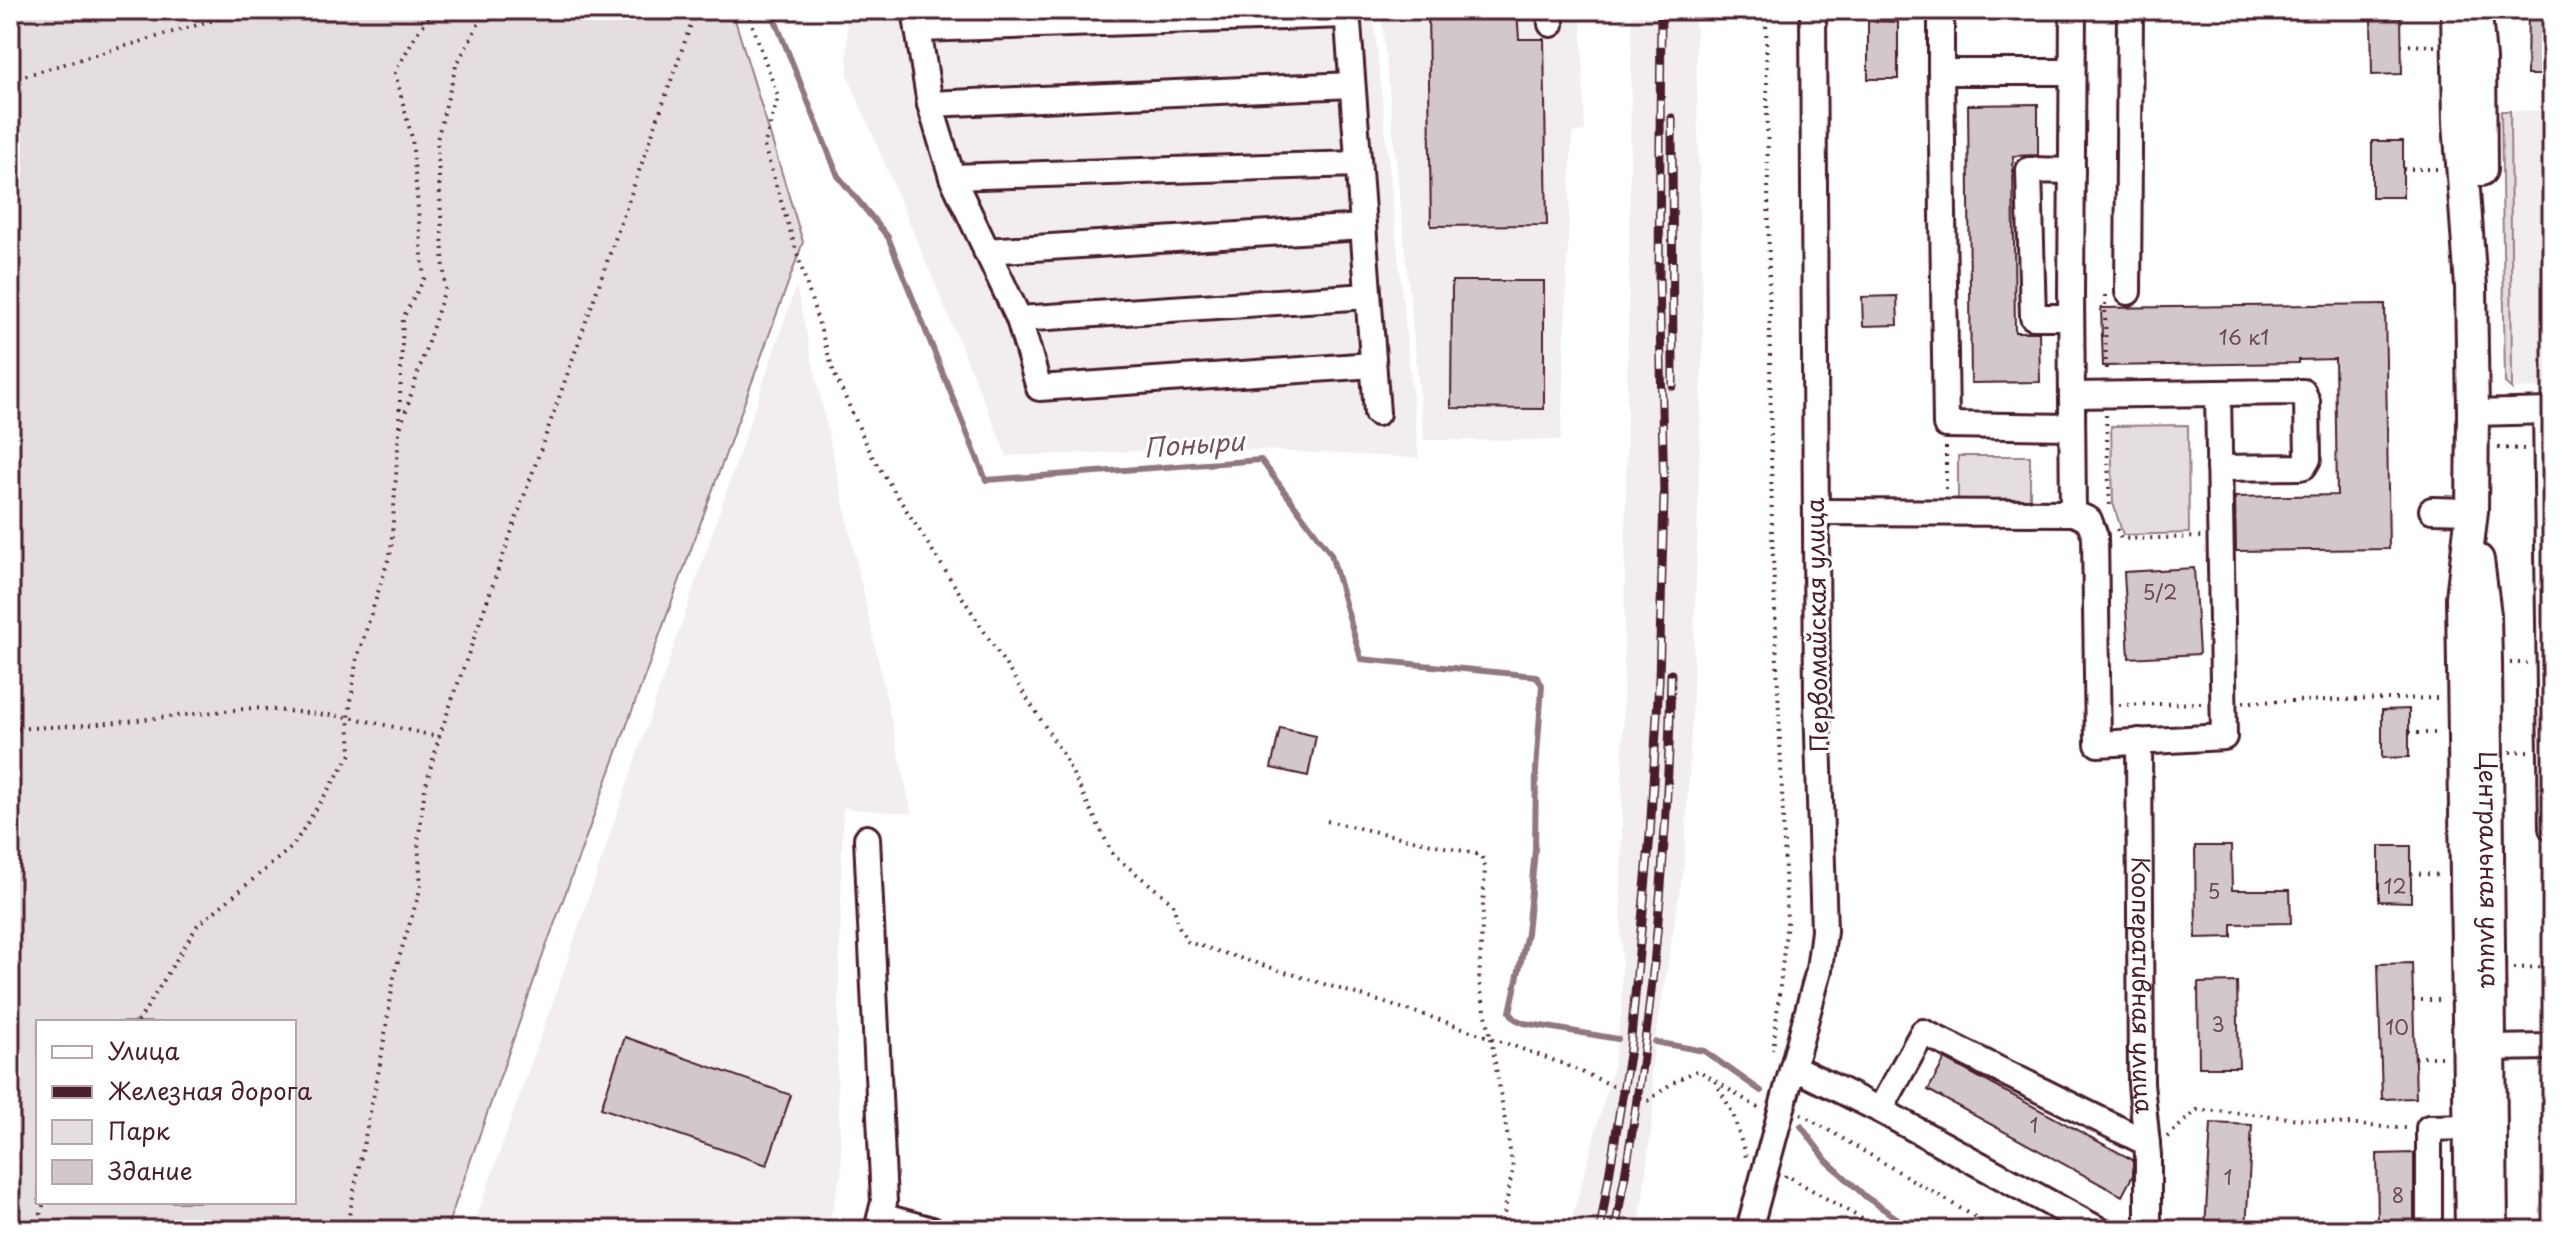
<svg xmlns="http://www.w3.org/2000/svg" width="2562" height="1240" viewBox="0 0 2562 1240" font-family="'Playpen Sans',sans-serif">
<rect width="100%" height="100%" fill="#fff"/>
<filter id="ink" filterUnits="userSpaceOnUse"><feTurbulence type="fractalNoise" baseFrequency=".0125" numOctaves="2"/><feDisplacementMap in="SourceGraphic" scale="16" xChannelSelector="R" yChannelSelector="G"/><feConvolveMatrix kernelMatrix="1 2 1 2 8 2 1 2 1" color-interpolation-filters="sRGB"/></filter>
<g filter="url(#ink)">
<!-- built -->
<path fill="#f2eeef" d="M846,10H1373L1419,458L1220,448L1007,456L848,76Z
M1381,10H1581L1585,131L1572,133L1561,440H1424Z
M1632,10H1695L1703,334L1692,718L1684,865L1655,1042L1651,1076L1655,1096L1639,1230H1569L1613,1067L1622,1007L1621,892Z
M2552,110V388L2512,389L2510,111Z
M796,286L912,814L843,808L837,1075L842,1171L827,1230H472L563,973Z"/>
<!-- green -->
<path fill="#e5dee0" stroke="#987e86" stroke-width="2" fill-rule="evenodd" d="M10,10H732L803,242L543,955L446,1230H10ZM38,1022H294V1202H38Z
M2501,111H2510L2512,389L2505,383Z
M2188,425L2189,533L2123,535L2113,503L2111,426Z
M1958,456H2030V501L1958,502Z"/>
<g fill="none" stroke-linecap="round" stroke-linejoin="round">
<!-- stream -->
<path stroke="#91787e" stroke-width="6" d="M771,10L838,176L888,237L986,480L1261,460L1331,554L1361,659L1536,676L1542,685L1536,770L1535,850L1527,933L1510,1012L1515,1019L1524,1023L1618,1039
M1655,1042L1704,1051L1761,1091
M1801,1126L1827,1161L1866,1197L1911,1228L1919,1230"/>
</g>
<!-- building -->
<path fill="#d2c7cb" stroke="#4a1f2b" stroke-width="2" d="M1428,10H1517L1519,39H1544L1547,225L1431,226Z
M2528,10H2552V75H2527Z
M2401,17L2402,74L2372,75L2371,18Z
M1868,21L1898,22V79H1868Z
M2038,104V155L2013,156L2015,332H2039L2040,382L1971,383L1968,105Z
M2372,141H2403V197H2372Z
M1452,281H1544V409L1451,408Z
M1897,296L1898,325L1863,326L1862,297Z
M2385,304L2389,549L2236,551L2235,497L2337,495L2335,359L2298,360V363L2103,366L2101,308Z
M2194,568L2199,654L2129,658L2124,572Z
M2409,709V757L2382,758V710Z
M1280,728L1316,736L1308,776L1271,768Z
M2195,846H2231L2232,890H2290L2291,923L2232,924V937L2196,938Z
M2379,846H2411V902L2379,901Z
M2412,963L2416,1098L2382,1099L2378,964Z
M2237,982L2239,1067H2199L2198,983Z
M625,1037L791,1095L767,1165L601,1108Z
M1945,1059L2133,1160V1175L2122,1196L1928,1090Z
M2211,1123L2252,1125L2246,1230H2205Z
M2414,1153V1230H2378L2377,1154Z"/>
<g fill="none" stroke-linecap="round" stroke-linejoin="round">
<defs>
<g id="minor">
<path d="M915,10L930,104L952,177L1019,319L1039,388L1373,365"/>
<path d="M1347,10L1377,413"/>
<path d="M1550,10L1551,24"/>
<path d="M1941,10V72"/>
<path d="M918,29L1347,15"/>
<path d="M2071,72H1941L1946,425L2072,427"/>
<path d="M930,104L1352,85"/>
<path d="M952,177L1358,164"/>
<path d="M986,251L1363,227"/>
<path d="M2128,292L2130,10"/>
<path d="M2071,317H2033L2029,170L2072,171"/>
<path d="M1019,319L1368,296"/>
<path d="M2218,393L2303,392L2307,401L2308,459L2304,466L2300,467L2219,468"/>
<path d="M2546,412L2552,828"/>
<path d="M2473,413L2552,411"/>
<path d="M2432,510L2472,511"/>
<path d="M1817,512L2073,513L2089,520L2095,536L2098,744L2224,737L2218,393L2072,395"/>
<path d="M2073,513L2071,293L2073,10"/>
<path id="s1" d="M2139,741L2141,1084L2148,1155V1230"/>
<path d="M867,838L884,1202L877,1230"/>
<path d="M2490,1048L2552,1047"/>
<path d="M1795,1068L1880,1110L2099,1230"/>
<path d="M1880,1110L1923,1032L2147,1143"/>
<path d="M881,1216L932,1230"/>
<path d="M1749,1230L1819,970L1824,931L1817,702L1813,10"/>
<path d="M2429,1230V1128L2469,1127"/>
</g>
<g id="major">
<path d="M2457,10L2459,122L2471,287L2473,413L2472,511L2462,597L2471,1230"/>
<path d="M2476,14L2480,59L2481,170"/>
<path id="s2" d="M2478,560L2485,615L2486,663L2492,1230"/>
</g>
</defs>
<!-- minor casing -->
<use href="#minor" stroke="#4a1f2b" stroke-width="30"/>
<!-- major casing -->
<use href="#major" stroke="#4a1f2b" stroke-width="36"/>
<!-- path -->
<path stroke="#4a1f2b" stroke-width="4" stroke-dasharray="2 6" stroke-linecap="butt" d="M747,10L778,97L764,146L834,373L873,458L1064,756L1113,855L1173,903L1178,925L1188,942L1437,1019L1491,1038L1513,1168L1501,1230
M1766,10L1772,532L1787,922L1773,1050
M2401,45L2435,46
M10,80L248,10
M2403,169H2437
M2552,229H2545L2546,265H2552
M2105,295L2106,374
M2106,415L2110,509
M399,426L403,318L424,279L412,138L395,73L416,34L435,10
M1946,447V490
M2498,448L2526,449
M2117,529L2121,539L2202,537
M2510,663H2527
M2243,702L2438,698
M2119,705L2202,703
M10,729L88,725L254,708L349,717L439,737
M2409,733H2439
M2510,752L2530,751
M1327,821L1481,855L1485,867L1479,982L1491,1038L1561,1063L1648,1101L1672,1083L1698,1070L1760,1109
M2411,873L2441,875
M2514,968L2552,967
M2413,1000H2443
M138,1022L197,926L292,847L351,754L349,717L356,662L391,551L399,432L445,289L437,140L456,66L486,10
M2415,1057H2445
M1715,1081L1733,1114L1746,1157
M1801,1114L1997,1230
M2167,1137L2197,1110C2267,1113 2336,1126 2407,1128
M1785,1177L1786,1175L1881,1230
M36,1230L44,1202
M346,1230L381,1059L395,971L421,887L418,842L425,788L439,737L696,10"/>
<!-- minor -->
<use href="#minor" stroke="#fff" stroke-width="24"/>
<!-- major -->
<use href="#major" stroke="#fff" stroke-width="30"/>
<defs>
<path id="rail" d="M1672,118L1673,386
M1600,1230L1630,1049L1650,835L1659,680L1664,496L1659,277L1661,10
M1615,1230C1650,1048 1668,859 1671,674"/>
</defs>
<!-- rail casing -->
<use href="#rail" stroke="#4a1f2b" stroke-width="9"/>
<!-- rail -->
<use href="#rail" stroke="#fff" stroke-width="6" stroke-dasharray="18" stroke-linecap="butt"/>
</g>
</g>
<g text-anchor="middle" stroke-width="6" stroke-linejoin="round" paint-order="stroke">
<!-- number labels -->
<g font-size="20" fill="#6c4953">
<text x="2244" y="345">16 к1</text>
<text x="2160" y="600">5/2</text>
<text x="2395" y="894">12</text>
<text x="2214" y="899">5</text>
<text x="2218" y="1032">3</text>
<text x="2397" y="1035">10</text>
<text x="2034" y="1133">1</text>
<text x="2228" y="1185">1</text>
<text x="2398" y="1203">8</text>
</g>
<!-- street labels -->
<g font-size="24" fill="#4a1f2b" stroke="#fff">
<text transform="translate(1818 625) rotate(-91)" y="8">Первомайская улица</text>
<text dy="8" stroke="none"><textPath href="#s2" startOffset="310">Центральная улица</textPath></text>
<text dy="8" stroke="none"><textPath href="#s1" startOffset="244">Кооперативная улица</textPath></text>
</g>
<!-- water labels -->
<g font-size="26" font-style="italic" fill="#74535c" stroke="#fff">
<text transform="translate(1194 445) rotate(-4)" y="9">Поныри</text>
</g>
</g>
<!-- margin -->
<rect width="2562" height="1240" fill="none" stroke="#fff" stroke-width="40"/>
<rect x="20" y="20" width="2522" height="1200" fill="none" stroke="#4a1f2b" stroke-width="3" filter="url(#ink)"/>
<!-- legend -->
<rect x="36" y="1020" width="260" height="184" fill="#ffffff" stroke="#b7a5aa" stroke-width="2"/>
<rect x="52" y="1046" width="40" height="12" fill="#ffffff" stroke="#b7a5aa" stroke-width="2"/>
<text x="108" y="1060" font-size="24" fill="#4a1f2b">Улица</text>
<rect x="52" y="1086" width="40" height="12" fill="#4a1f2b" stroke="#b7a5aa" stroke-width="2"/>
<text x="108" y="1100" font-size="24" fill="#4a1f2b">Железная дорога</text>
<rect x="52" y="1120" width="40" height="24" fill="#e5dee0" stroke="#b7a5aa" stroke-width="2"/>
<text x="108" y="1140" font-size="24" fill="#4a1f2b">Парк</text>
<rect x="52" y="1160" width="40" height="24" fill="#d2c7cb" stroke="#b7a5aa" stroke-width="2"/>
<text x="108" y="1180" font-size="24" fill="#4a1f2b">Здание</text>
</svg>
